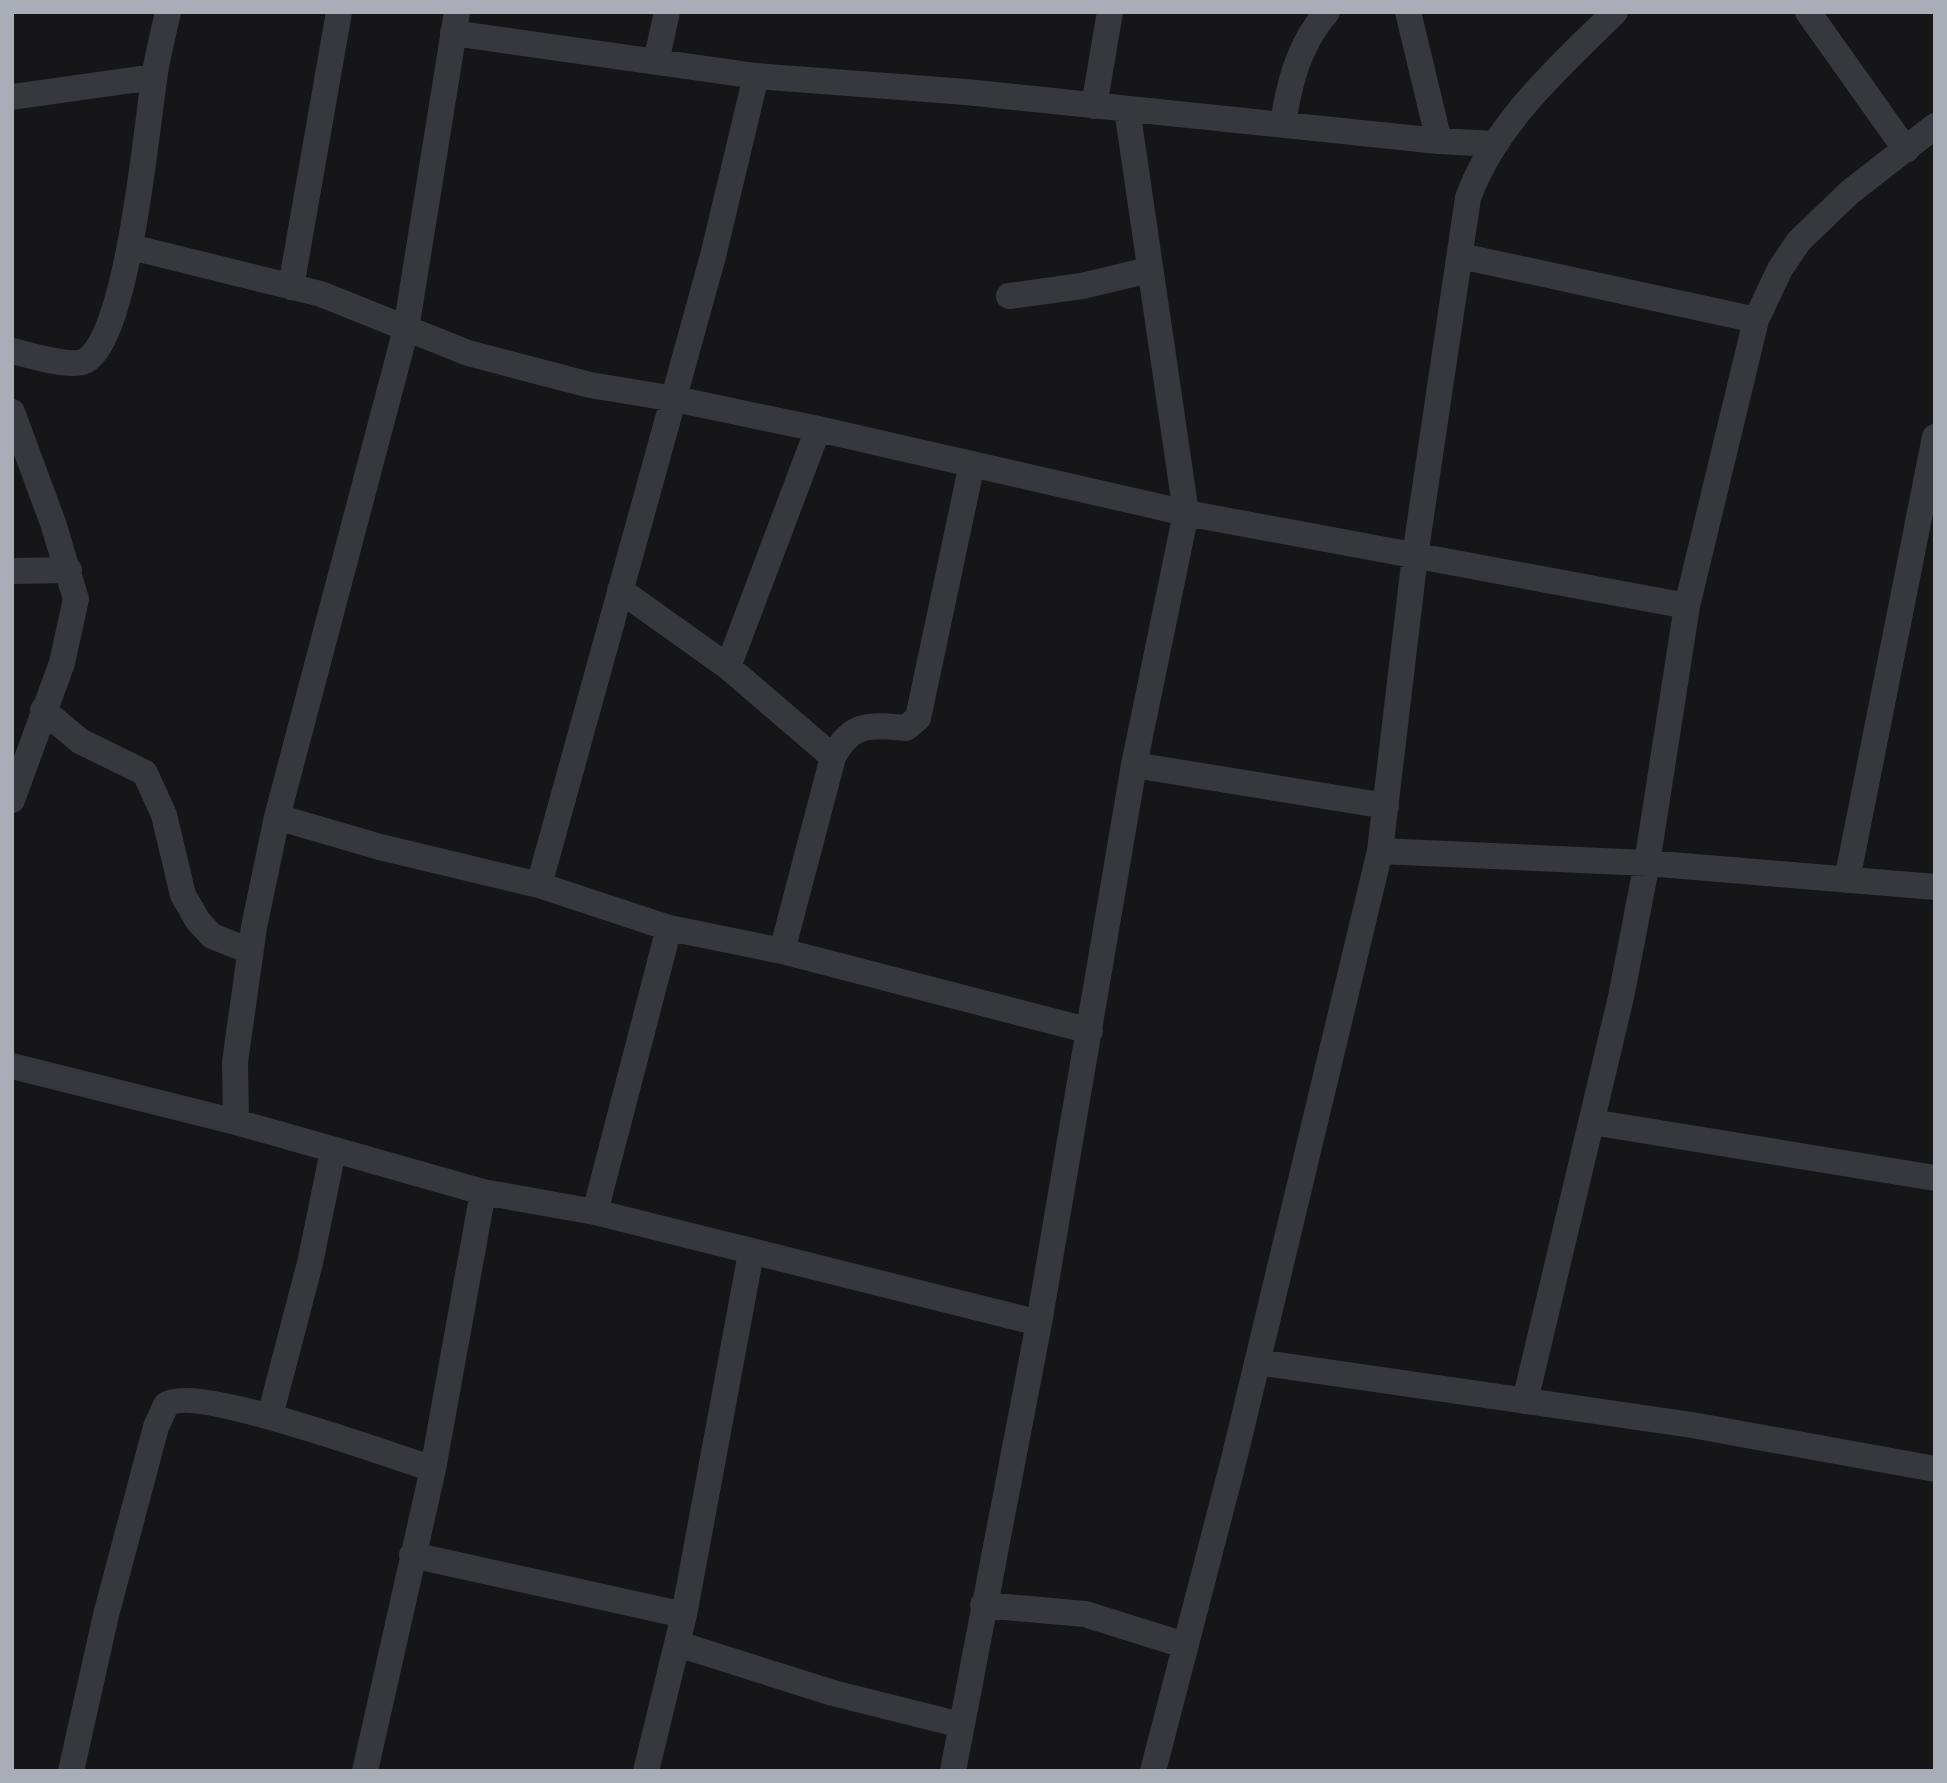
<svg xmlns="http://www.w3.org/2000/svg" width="1947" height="1783" viewBox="0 0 1947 1783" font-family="Signika,sans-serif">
<rect width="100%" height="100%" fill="#161618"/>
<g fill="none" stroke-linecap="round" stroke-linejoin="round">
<!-- minor -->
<path stroke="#37383d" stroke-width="26" d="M1408,12L1439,141L1495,144
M1808,12L1906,150
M453,33L756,76L966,92L1439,141
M656,62L667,12
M12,97L154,77
M1094,106L1110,12
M1283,124C1289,83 1299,44 1327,12
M131,247L321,294L468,353L590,385L675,399L818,429L1186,513L1687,606
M1461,256L1756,320
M291,287L339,12
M1009,296L1082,286L1149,270
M12,351C29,355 70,368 85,361C128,338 146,131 154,80C157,57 163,35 168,12
M12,412L53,523L76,599L62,663L12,800
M12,571L69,570
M620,590L728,667L833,757
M728,667L818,429
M43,710L80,741L145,773L164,815L183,895L198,921L212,936L250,951
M1134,765L1386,806
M277,817L380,847L539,885L669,928L782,951L1090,1031
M1380,851L1647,863L1935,887
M1847,880L1935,437
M539,885L713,256L756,76
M782,951L833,757C852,721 872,725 906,728L918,718L972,464
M12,1066L236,1122L483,1192L595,1212L1039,1323
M236,1122L235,1062L254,927L277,817L406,329L457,12
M1592,1122L1935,1178
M595,1212L669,928
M1257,1362L1692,1425L1935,1469
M1525,1401L1621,997L1647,863L1687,606L1756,320L1780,269L1799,241L1850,192L1935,126
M270,1416L310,1263L333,1151
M412,1555L684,1615
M983,1605L1085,1614L1184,1645
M678,1644L833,1693L961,1725
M71,1771L106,1615L156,1427L166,1405C193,1383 392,1456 433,1469
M365,1771L433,1469L483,1192
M646,1771L684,1615L751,1253
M953,1771L1039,1323L1134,765L1186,513L1127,109
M1153,1771L1234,1459L1380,851L1415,556L1468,198C1495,123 1559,67 1615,12"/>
</g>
<!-- border -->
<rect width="1947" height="1783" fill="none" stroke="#a8adb8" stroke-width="28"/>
</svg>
